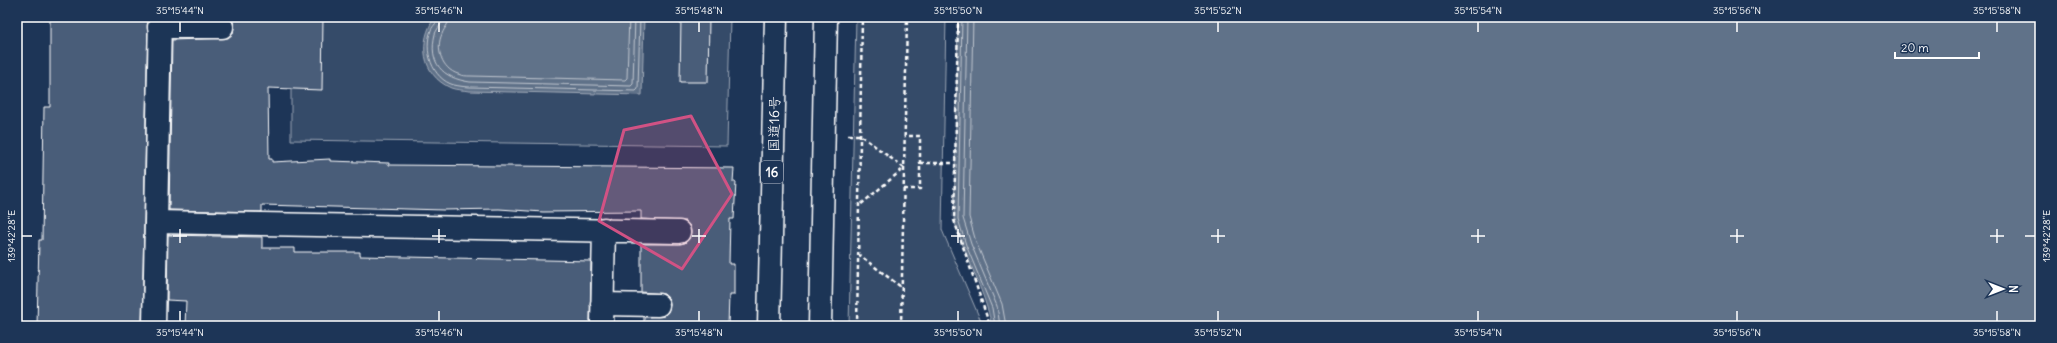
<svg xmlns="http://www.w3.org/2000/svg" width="2057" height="343" viewBox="0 0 2057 343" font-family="Delius,'Klee One',sans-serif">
<rect width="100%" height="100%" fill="#1d3557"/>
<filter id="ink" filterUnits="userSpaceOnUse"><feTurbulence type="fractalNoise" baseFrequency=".025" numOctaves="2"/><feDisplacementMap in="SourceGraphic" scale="8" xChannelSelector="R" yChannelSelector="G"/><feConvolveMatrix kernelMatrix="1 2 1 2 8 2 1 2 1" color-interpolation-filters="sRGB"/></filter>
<g filter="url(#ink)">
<!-- green -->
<path fill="#364b69" stroke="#9aa5b4" d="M291,17H730L727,146L291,140Z
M856,17H946L942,230L983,326H849Z"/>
<!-- water -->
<path fill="#617289" stroke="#a0aab8" d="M435,17H644L642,95L469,91C464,90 456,90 451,88C421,75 418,41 435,17Z
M958,17H2040V326H992C984,289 965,256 954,220Z"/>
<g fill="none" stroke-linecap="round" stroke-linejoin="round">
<!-- shore -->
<path stroke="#c0c7d0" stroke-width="1" d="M438,17C438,23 433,25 431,30C423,50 432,79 454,85C459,86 465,87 470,87L636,91L638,89L640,17
M443,17C443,24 437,28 435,34C428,63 442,78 470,82L631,86L633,84L635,17
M449,17C449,25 444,28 442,34C435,49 442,69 458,74C462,76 467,76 471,76L625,80L627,78L629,17
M962,17L958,219L966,245L992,308L995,326
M967,17L963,218L971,244L997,306L1000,326
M973,17L969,217L976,242L1002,304L1006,326"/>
</g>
<!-- building -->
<path fill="#4a5d79" stroke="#fff" d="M50,17H148L142,326H37L39,240H42L44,107H50Z
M229,17H323L322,90L268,88L269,159H272V162L330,159V161L389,163V165L734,168L733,182H736L734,219H730L729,264H734V295H729L728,326H644V317L664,316L668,312L670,305L669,299L664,294L641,292V244H679L685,243L689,239L691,232L690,226L685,221L641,219V211L543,212L499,209L444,210L262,205V212L169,210L172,40L228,38L233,34L234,27L233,21Z
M681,17H709L708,82H680Z
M168,235L262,237V248H295V252H360V256L591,261L590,326H185L186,301L167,300Z"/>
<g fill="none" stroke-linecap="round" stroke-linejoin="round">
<defs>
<path id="street" d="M159,27H222
M156,222L679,232
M602,304L658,305
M154,326L160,17
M602,326L604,229"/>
<path id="highway" d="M769,326L776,17
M820,326L826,17"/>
</defs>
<!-- street casing -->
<use href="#street" stroke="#fff" stroke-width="25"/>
<!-- highway casing -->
<use href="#highway" stroke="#fff" stroke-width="25"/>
<!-- path -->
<path stroke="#fff" stroke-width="2.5" stroke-dasharray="4 3" stroke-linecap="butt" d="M958,17L954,220L990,326
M17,58L18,17
M848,135H860L904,168L859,206
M920,163H955
M903,189H920V136H904
M858,254L901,287
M857,326L862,17
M901,326L907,17"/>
<!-- street -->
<use href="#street" stroke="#1d3557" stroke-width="22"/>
<!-- highway -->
<use href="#highway" stroke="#1d3557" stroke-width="22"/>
</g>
</g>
<!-- marked area -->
<path fill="#d15284" fill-opacity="0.2" stroke="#d15284" stroke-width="3" stroke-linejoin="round" d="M691,116L732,194L682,269L599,221L624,130Z"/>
<!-- ticks -->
<path fill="none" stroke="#fff" stroke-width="1.5" d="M180,22V32M439,22V32M699,22V32M958,22V32M1218,22V32M1478,22V32M1737,22V32M1997,22V32M180,229V243M439,229V243M699,229V243M958,229V243M1218,229V243M1478,229V243M1737,229V243M1997,229V243M22,236H32M173,236H187M432,236H446M692,236H706M951,236H965M1211,236H1225M1471,236H1485M1730,236H1744M1990,236H2004M2025,236H2035M180,311V321M439,311V321M699,311V321M958,311V321M1218,311V321M1478,311V321M1737,311V321M1997,311V321"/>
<g text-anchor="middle" stroke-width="3" stroke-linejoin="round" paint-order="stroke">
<!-- shield labels -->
<rect fill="#1d3557" stroke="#bbc2cd" stroke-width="1" x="761" y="161" width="22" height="22" rx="3"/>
<g font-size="13" font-weight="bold" fill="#fff">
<text x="772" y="177">16</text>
</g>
<!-- street labels -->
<g font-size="14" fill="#fff" stroke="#1d3557">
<text transform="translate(774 124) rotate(-89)" y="5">国道16号</text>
</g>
</g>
<!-- margin -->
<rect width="2057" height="343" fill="none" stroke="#1d3557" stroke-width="44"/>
<!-- north arrow -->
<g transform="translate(2003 289) rotate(90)" stroke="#1d3557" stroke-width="3" paint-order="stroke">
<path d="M0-3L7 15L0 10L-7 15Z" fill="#ffffff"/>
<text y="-6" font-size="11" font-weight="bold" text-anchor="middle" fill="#ffffff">N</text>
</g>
<!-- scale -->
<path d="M1895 52v6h84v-6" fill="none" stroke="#ffffff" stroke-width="2"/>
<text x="1901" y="52" font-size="12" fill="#ffffff" stroke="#1d3557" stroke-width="3" paint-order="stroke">20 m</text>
<rect x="22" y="22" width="2013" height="299" fill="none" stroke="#fff" stroke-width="1.5"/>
<g font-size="10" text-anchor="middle" fill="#fff">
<text x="180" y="14">35°15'44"N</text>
<text x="439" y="14">35°15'46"N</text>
<text x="699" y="14">35°15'48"N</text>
<text x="958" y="14">35°15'50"N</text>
<text x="1218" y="14">35°15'52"N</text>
<text x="1478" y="14">35°15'54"N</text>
<text x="1737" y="14">35°15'56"N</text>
<text x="1997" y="14">35°15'58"N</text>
<text transform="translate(2046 236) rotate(-90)" y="4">139°42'28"E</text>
<text transform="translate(11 236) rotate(-90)" y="4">139°42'28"E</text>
<text x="180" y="336">35°15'44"N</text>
<text x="439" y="336">35°15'46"N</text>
<text x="699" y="336">35°15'48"N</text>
<text x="958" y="336">35°15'50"N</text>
<text x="1218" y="336">35°15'52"N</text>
<text x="1478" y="336">35°15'54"N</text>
<text x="1737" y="336">35°15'56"N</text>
<text x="1997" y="336">35°15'58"N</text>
</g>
</svg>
